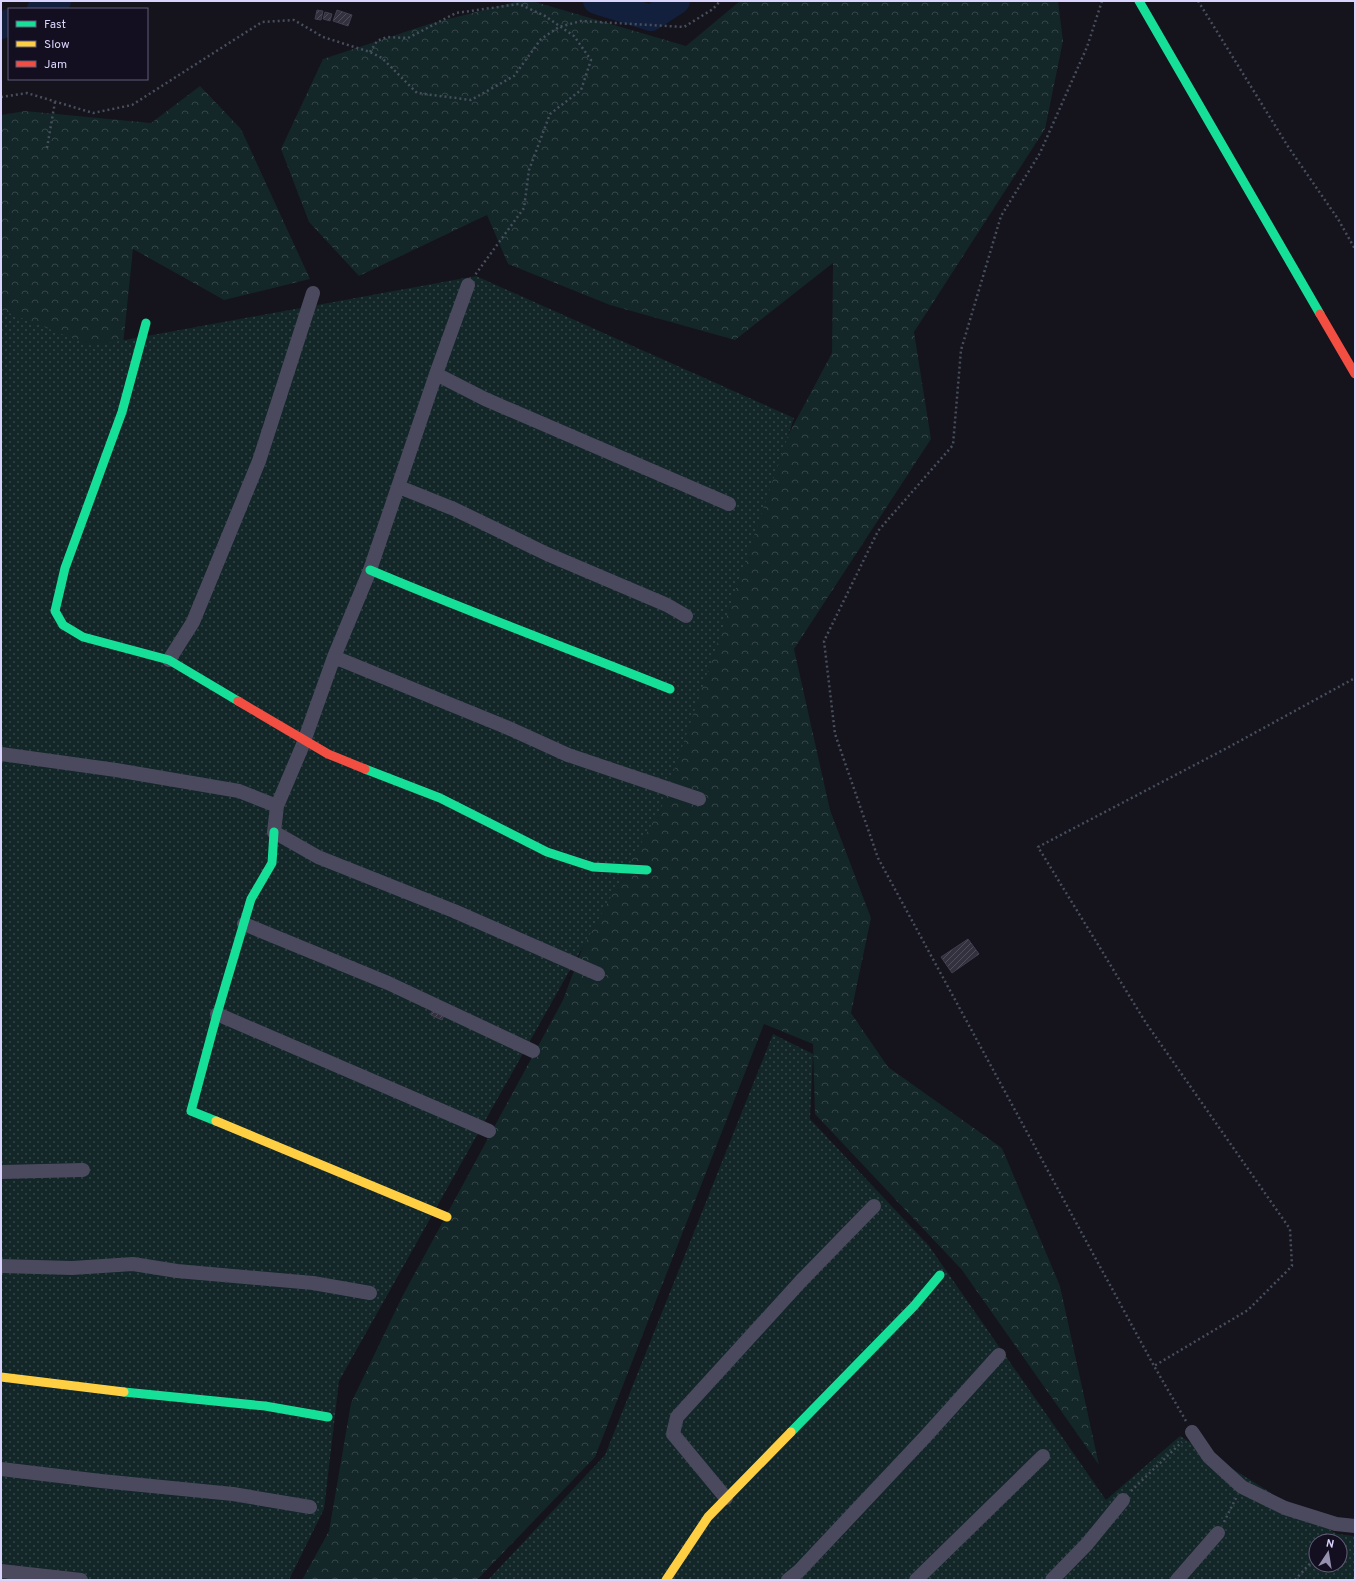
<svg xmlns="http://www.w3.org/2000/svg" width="1356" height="1581" viewBox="0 0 1356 1581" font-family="Overpass,sans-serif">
<defs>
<pattern id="forest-crowns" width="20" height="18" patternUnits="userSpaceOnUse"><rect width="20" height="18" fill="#132628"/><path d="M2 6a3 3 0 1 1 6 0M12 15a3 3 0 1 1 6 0" fill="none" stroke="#354548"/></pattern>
<pattern id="park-dots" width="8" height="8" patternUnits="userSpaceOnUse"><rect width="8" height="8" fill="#132628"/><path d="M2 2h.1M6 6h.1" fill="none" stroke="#354548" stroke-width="1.8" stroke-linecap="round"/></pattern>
<pattern id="building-hatch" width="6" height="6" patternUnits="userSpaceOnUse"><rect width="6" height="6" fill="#34313e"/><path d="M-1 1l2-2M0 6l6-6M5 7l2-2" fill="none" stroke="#514e5b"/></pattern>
</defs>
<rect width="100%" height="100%" fill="#15131c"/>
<!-- forest -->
<path fill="url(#forest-crowns)" d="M519,1H532L686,46L740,1H1058L1063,41L1045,129L914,332L931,439L794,649L830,810L871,918L851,1013L888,1067L1002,1148L1060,1286L1099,1465L962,1270L815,1114L813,1044L764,1024L595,1457L477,1580H302L329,1531L351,1403L403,1295L563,1000L740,525L832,353L833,263L735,340L610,305L508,264L487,215L359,276L309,222L281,149L323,59L429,24Z
M200,86L241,129L310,279L224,300L133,249L122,355L1,498V115L25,111L151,123Z"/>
<!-- park -->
<path fill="url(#park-dots)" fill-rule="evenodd" d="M476,276L794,418L662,806L339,1381L324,1509L289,1580H1V310L92,346Z
M773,1034L813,1054L810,1119L929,1246L1106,1500L1180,1436L1337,1534L1355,1536V1580H488L605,1455ZM1316,1541H1340V1565H1316Z"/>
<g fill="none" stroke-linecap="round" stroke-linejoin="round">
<!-- river -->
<path stroke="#12203e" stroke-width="26" d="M596,1L651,18L677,1
M40,9L58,1
M1,26L9,22"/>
</g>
<!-- building -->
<path fill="url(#building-hatch)" stroke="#423e4f" d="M317,10L323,11L321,20L315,19Z
M337,10L352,15L348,26L333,21Z
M325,12L332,14L330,21L323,19Z
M968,939L979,954L952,973L941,957Z
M433,1009L445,1013L442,1020L431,1015Z"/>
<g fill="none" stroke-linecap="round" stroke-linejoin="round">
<!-- path -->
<path stroke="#464f5c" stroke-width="2.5" stroke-dasharray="2 3" stroke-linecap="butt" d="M1102,1L1087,47L1040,153L1001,216L961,350L953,445L878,531L824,641L835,734L878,858L1154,1366
M1198,1L1289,148L1338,219L1355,249
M370,52L377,41L387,37L408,38L456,13L519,4L545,16L574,36L591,60L581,90L550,114L529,170L524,208L475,275
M1,97L27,93L93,113L132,105L262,22L294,20L323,37L370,52L382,58L417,93L471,100L514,76L541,39L559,27L581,21L684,27L713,9L720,1
M47,148L55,102
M1186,1421L1154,1366L1248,1310L1292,1266L1290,1229L1146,1023L1038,847L1227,748L1355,678
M1131,1491L1182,1442
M1224,1522L1236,1498
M1295,1580L1316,1557"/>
<!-- street -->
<path stroke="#4b495d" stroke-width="14" d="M468,285L436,374L370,570L334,657L302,747L277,806L274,832L318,857L454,911L598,974
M436,374L485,399L729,504
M399,487L454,509L547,554L667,605L686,616
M334,657L506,727L568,755L699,799
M169,660L193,622L259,461L313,293
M1,754L116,770L239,791L277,806
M244,924L388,983L533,1051
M217,1014L489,1131
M1,1172L83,1170
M1,1266L72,1268L133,1264L177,1271L313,1283L370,1293
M1192,1432L1209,1457L1242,1487L1285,1508L1336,1524L1355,1526
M1,1469L101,1481L233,1494L310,1507
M726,1498L673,1434L677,1417L801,1281L874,1206
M1,1571L81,1580
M788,1580L799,1571L926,1436L999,1355
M916,1580L1043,1456
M1052,1580L1087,1544L1123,1500
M1177,1580L1218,1533"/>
<!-- fast -->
<path stroke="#16e098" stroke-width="9" d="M1139,1L1320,314
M146,323L122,412L65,568L55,611L63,625L83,637L169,660L238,701
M370,570C469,612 570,649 670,689
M365,769L440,798L547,852L593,867L647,870
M216,1121L191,1111L217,1014L251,899L272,863L274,832
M124,1392L265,1406L328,1417
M791,1432L914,1306L940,1275"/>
<!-- slow -->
<path stroke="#ffcf43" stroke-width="9" d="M216,1121L447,1217
M1,1377L124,1392
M666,1580L708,1517L791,1432"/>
<!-- jam -->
<path stroke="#f24e42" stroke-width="9" d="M1320,314L1355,374
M238,701L328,754L365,769"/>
</g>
<!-- border -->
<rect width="1356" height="1581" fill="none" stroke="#dad3fb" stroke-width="4"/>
<!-- legend -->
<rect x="8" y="8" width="140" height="72" fill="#130f20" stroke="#635d78"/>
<rect x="16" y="21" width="20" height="6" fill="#16e098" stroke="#635d78"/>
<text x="44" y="28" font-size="12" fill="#dad3fb">Fast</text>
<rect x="16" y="41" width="20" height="6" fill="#ffcf43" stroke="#635d78"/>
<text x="44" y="48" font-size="12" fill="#dad3fb">Slow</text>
<rect x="16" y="61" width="20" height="6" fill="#f24e42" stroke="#635d78"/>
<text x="44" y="68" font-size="12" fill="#dad3fb">Jam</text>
<!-- north arrow -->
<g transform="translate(1328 1553) rotate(12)"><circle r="19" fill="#130f20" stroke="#635d78"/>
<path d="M0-3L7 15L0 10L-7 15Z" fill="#9590ad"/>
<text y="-6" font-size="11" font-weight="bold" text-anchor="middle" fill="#dad3fb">N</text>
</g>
</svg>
